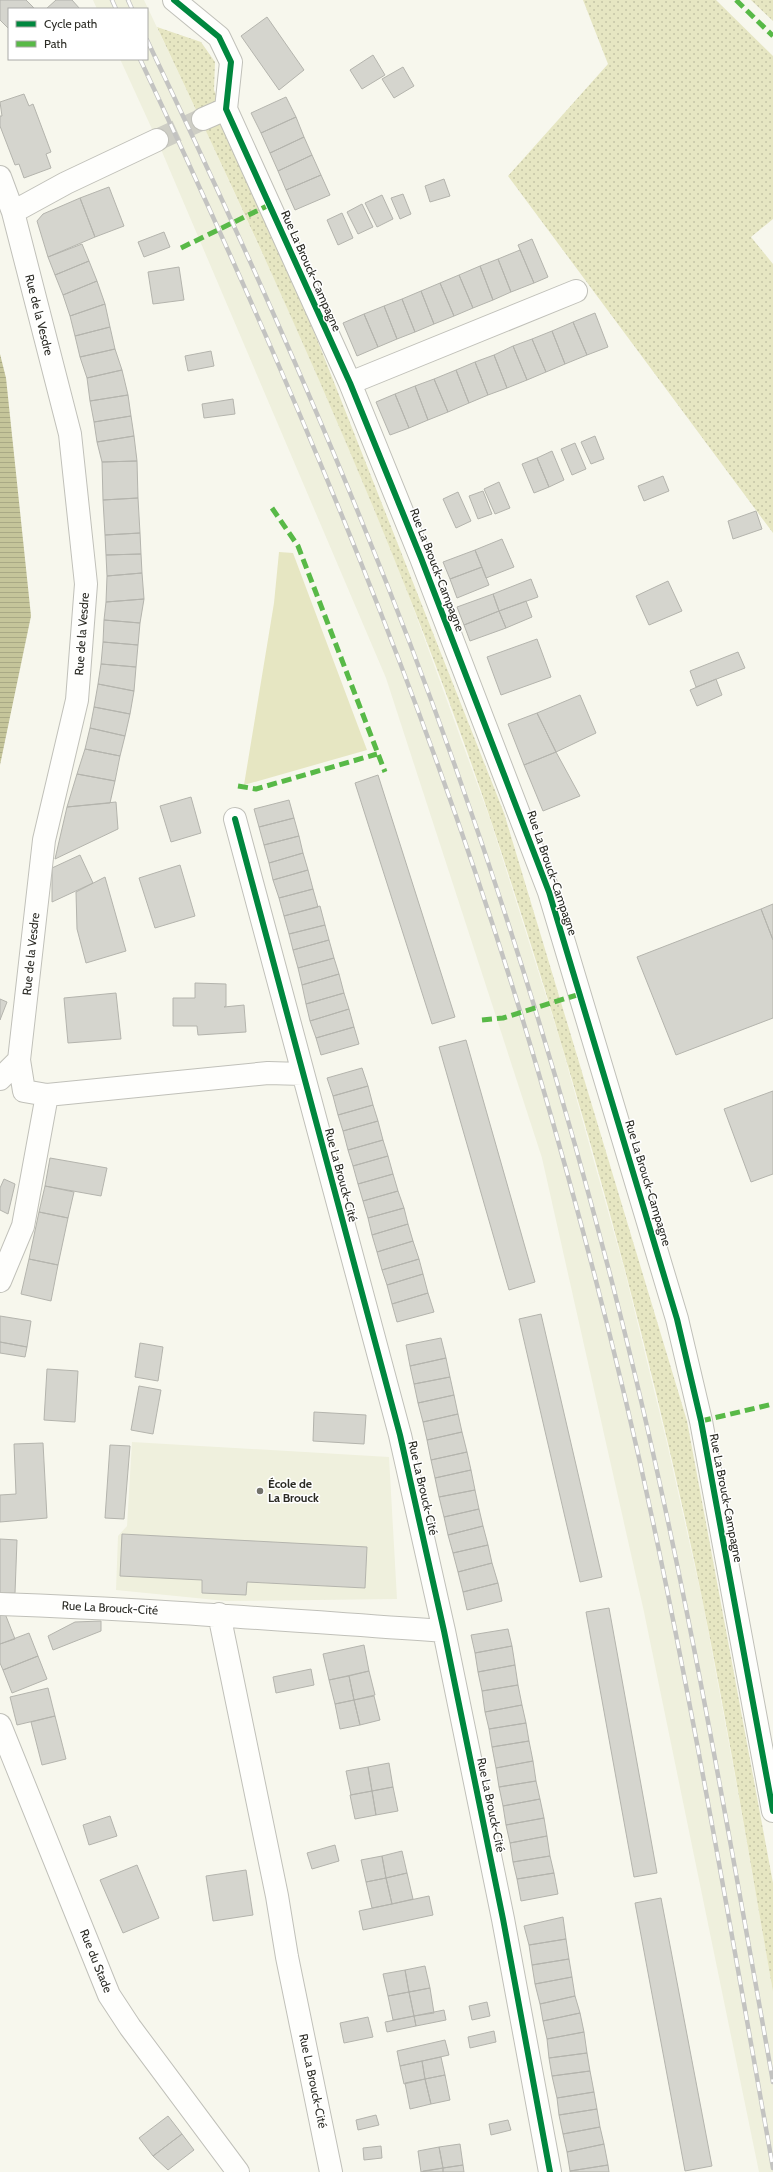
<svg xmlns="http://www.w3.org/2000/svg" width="773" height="2172" viewBox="0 0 773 2172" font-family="Cabin,sans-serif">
<defs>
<pattern id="grass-dots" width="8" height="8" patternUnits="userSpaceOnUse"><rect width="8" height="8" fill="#e6e6c2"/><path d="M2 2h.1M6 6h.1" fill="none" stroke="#c5c5a7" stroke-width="1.8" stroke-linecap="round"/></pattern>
<pattern id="water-rules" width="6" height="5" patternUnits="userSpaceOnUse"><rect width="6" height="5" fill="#c5c59a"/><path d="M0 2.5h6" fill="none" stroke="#a9a985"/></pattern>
</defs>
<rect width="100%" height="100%" fill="#f7f7ed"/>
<!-- built -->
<path fill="#eff0dd" d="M93,0H144L206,131L316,370L401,574L490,819L560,1040L625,1272L667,1443L703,1603L738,1792L773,1992V2172H759L644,1612L542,1158L386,678L157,140L120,59H147V9H97Z
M132,1442L389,1457L397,1599L226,1601L116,1590L118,1536L127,1526Z"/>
<!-- grass -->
<path fill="url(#grass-dots)" d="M583,0H716L773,56V219L751,237L773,264V533L508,176L608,64Z
M751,0H773V21Z
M157,27L201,42L215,62L214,90L270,230L311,324L504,813L687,1421L773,1883V1992C750,1862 729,1732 703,1603C649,1339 576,1077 491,821C400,548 280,287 157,27Z"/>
<!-- park -->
<path fill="#e6e6c2" d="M279,552L293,553L367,750L244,785L274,603Z"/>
<!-- water -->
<path fill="url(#water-rules)" d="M0,354L6,378L31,616L0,765Z"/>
<!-- building -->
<path fill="#d5d5ce" stroke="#b4b4ad" d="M0,0H26L34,8L9,9V29L0,20Z
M56,0H72L80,9H46Z
M267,17L304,70L279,90L241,36Z
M373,55L385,75L362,89L350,70Z
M403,67L414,86L394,98L382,79Z
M24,94L29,106L33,104L51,152L46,154L51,168L24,178L19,164L15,165L0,126V116H2L0,102Z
M286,97L296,117L261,133L251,113Z
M296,117L304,137L270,153L261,133Z
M304,137L312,155L278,171L270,153Z
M312,155L321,175L286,190L278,171Z
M321,175L330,195L295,210L286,190Z
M444,179L450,196L430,202L425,186Z
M109,187L124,226L95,237L80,198Z
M403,194L411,214L400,219L391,198Z
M382,195L393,219L377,227L365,203Z
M80,198L95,237L48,257L37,221L43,214Z
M362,204L373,227L358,234L347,212Z
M342,213L353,238L338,245L327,220Z
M164,232L170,247L144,257L138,242Z
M532,239L548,277L534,283L518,245Z
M82,244L89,261L55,275L48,257Z
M520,250L534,283L511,292L498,259Z
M498,259L511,292L493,300L480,266Z
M89,261L97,281L63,295L55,275Z
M480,266L493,300L473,308L459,275Z
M179,267L184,300L153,304L148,272Z
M459,275L473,308L454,316L440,283Z
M97,281L105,304L70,316L63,295Z
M440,283L454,316L434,324L421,291Z
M421,291L434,324L415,332L402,299Z
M402,299L415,332L397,339L384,306Z
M105,304L110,327L75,336L70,316Z
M384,306L397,339L378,347L364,314Z
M595,313L608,347L587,355L573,322Z
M364,314L378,347L357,356L343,323Z
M573,322L587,355L565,364L552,331Z
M110,327L115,349L80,357L75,336Z
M552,331L565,364L546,372L532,339Z
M532,339L546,372L527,380L513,346Z
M513,346L527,380L507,388L494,355Z
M115,349L122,370L87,378L80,357Z
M211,351L214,366L188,371L185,356Z
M494,355L507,388L488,395L475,362Z
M475,362L488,395L469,403L456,370Z
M122,370L128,395L90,401L87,378Z
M456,370L469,403L448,412L434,379Z
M434,379L448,412L428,420L415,386Z
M415,386L428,420L409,428L395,394Z
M395,394L409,428L390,435L376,402Z
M128,395L131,416L94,422L90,401Z
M233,399L235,414L204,418L202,404Z
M131,416L134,436L97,442L94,422Z
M134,436L137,461L102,462L97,442Z
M595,436L604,459L591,464L581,442Z
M575,443L586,469L572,475L561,449Z
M552,451L564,480L549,487L537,458Z
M537,458L549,487L534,493L522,464Z
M137,461L138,498L103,500L102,462Z
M663,476L669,491L644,501L638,486Z
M499,482L510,508L495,514L484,489Z
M483,491L492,514L478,519L469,496Z
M458,492L471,521L456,528L443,499Z
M138,498L140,533L105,535L103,500Z
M756,511L762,529L733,539L728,521Z
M140,533L141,554L106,555L105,535Z
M502,539L514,567L486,578L475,550Z
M475,550L482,567L450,579L443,562Z
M141,554L142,573L107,576L106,555Z
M482,567L489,585L457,598L450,579Z
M142,573L144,599L106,602L107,576Z
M531,579L538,597L499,611L493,594Z
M668,581L682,611L649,625L636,596Z
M493,594L499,611L464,625L457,607Z
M144,599L140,623L104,620L106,602Z
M526,601L532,617L506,628L499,611Z
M499,611L506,628L470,641L464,625Z
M104,620L140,623L138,645L103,642Z
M537,639L551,677L501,695L487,657Z
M103,642L138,645L136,667L101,664Z
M738,652L745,668L696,687L690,671Z
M101,664L136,667L134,691L98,684Z
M716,679L722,695L697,706L690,690Z
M98,684L134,691L130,714L94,707Z
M580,695L596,733L556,752L537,713Z
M94,707L130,714L125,736L90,728Z
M537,713L556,752L524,765L508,724Z
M90,728L125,736L120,756L85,749Z
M85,749L120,756L115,781L77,774Z
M556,752L580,796L543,811L524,765Z
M77,774L115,781L110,803L67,807Z
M378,775L455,1017L432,1024L355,783Z
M191,797L201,833L171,842L160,806Z
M289,800L294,818L259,827L254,809Z
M116,802L118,829L55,859L67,807Z
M294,818L299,836L264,845L259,827Z
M299,836L303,853L269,863L264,845Z
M303,853L308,870L273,880L269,863Z
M80,855L93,883L52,902V868Z
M180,865L195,916L155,928L139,878Z
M308,870L313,889L279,898L273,880Z
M105,877L126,951L86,963L77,929L76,892Z
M313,889L318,907L284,916L279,898Z
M773,904V940L761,909Z
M320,906L325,925L289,934L284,916Z
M761,909L773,940V1018L676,1055L637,957Z
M325,925L329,940L293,950L289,934Z
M329,940L334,958L298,968L293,950Z
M334,958L339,974L302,985L298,968Z
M339,974L344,993L306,1004L302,985Z
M195,983L226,984V1006L224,1007L244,1005L246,1032L198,1035L197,1026H173V998H195Z
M116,993L121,1039L68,1043L64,998Z
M344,993L349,1009L310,1021L306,1004Z
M0,999L7,1002L0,1020Z
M349,1009L354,1027L316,1038L310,1021Z
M354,1027L359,1044L321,1055L316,1038Z
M466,1040L535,1282L509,1290L439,1047Z
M362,1068L368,1086L333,1096L327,1078Z
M368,1086L373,1105L338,1115L333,1096Z
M773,1091V1174L751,1182L724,1109Z
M373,1105L378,1121L343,1131L338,1115Z
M378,1121L383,1140L348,1150L343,1131Z
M383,1140L388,1156L353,1166L348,1150Z
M388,1156L393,1174L358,1184L353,1166Z
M50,1158L107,1168L101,1196L45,1186Z
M393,1174L398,1191L363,1201L358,1184Z
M4,1179L15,1184L8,1214L0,1210V1188Z
M45,1186L74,1192L68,1218L39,1212Z
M398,1191L404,1208L368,1218L363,1201Z
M404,1208L408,1224L372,1235L368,1218Z
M39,1212L68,1218L58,1265L29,1259Z
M408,1224L413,1241L377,1252L372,1235Z
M413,1241L419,1259L382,1270L377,1252Z
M29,1259L58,1265L51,1301L21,1294Z
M419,1259L423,1274L387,1285L382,1270Z
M423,1274L428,1293L392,1304L387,1285Z
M428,1293L434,1312L397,1322L392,1304Z
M541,1314L602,1577L580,1582L519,1319Z
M0,1316L31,1321L27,1347L0,1342Z
M441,1338L446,1358L410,1366L406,1345Z
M0,1342L27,1347L25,1357L0,1353Z
M140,1343L163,1347L158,1381L135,1377Z
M446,1358L450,1377L414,1384L410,1366Z
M47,1369L78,1371L75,1422L44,1420Z
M450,1377L454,1395L418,1403L414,1384Z
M139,1386L161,1390L153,1434L131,1430Z
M454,1395L458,1414L423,1422L418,1403Z
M314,1412L366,1415L364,1444L313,1441Z
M458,1414L462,1432L427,1440L423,1422Z
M462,1432L467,1452L431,1460L427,1440Z
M43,1443L47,1518L0,1522V1495L16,1494L14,1444Z
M110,1445L130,1446L124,1519L105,1518Z
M467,1452L471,1470L435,1478L431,1460Z
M471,1470L475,1490L439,1497L435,1478Z
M475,1490L479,1509L444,1517L439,1497Z
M479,1509L483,1526L448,1535L444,1517Z
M483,1526L488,1545L453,1553L448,1535Z
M122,1534L367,1547L365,1588L247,1582L246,1595L202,1593V1580L120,1576Z
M0,1539L17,1540L15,1593H0Z
M488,1545L492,1563L458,1572L453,1553Z
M492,1563L498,1583L463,1592L458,1572Z
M498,1583L502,1601L467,1610L463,1592Z
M609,1608L657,1873L634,1877L586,1612Z
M0,1611H4L15,1639L0,1644Z
M101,1621V1631L53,1650L48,1636L75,1622Z
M508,1629L512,1646L475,1653L471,1635Z
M29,1633L38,1656L3,1670L0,1663V1644Z
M364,1645L369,1671L329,1680L323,1654Z
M512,1646L515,1665L478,1672L475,1653Z
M38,1656L47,1679L12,1693L3,1670Z
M515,1665L518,1685L482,1691L478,1672Z
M311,1669L314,1685L276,1693L273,1677Z
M369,1671L375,1695L354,1700L349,1676Z
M349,1676L354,1700L335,1704L329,1680Z
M518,1685L522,1705L485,1712L482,1691Z
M48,1688L55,1716L17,1725L10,1697Z
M374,1696L380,1720L360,1725L354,1700Z
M354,1700L360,1725L340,1729L335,1704Z
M522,1705L526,1723L489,1729L485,1712Z
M55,1716L66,1759L42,1765L31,1722Z
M526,1723L529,1741L492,1747L489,1729Z
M529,1741L533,1761L496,1768L492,1747Z
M533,1761L536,1781L499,1787L496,1768Z
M389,1763L393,1787L372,1791L368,1767Z
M368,1767L372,1791L351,1795L346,1771Z
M536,1781L540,1799L503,1806L499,1787Z
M393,1787L398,1811L376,1815L372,1791Z
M372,1791L376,1815L355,1819L350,1795Z
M540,1799L544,1818L506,1825L503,1806Z
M110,1816L117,1836L89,1845L83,1825Z
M544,1818L547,1836L510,1843L506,1825Z
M547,1836L550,1856L513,1862L510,1843Z
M335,1845L339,1861L312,1869L307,1853Z
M402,1851L407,1873L386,1878L382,1856Z
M382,1856L386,1878L366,1882L361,1860Z
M550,1856L554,1873L517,1879L513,1862Z
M137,1865L159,1918L123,1933L100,1880Z
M246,1870L253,1915L213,1921L206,1876Z
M407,1873L413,1899L392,1904L386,1878Z
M554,1873L558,1894L521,1901L517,1879Z
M386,1878L392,1904L372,1908L366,1882Z
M429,1896L433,1915L363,1930L359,1911Z
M661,1898L712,2166L685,2171L635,1903Z
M563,1917L566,1939L529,1945L524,1926Z
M566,1939L569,1959L532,1965L529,1945Z
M569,1959L572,1977L535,1984L532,1965Z
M425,1966L430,1988L409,1992L405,1970Z
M405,1970L409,1992L388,1996L383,1974Z
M572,1977L575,1996L540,2004L535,1984Z
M430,1988L434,2013L414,2016L409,1992Z
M409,1992L414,2016L393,2020L388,1996Z
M575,1996L580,2013L543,2021L540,2004Z
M487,2002L490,2016L472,2020L469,2006Z
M444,2010L446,2020L416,2026L414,2016Z
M580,2013L584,2032L547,2039L543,2021Z
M414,2016L416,2026L387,2032L385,2022Z
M368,2017L373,2037L344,2043L340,2023Z
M494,2031L496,2042L470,2048L468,2037Z
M584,2032L587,2053L549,2058L547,2039Z
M445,2040L449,2055L400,2066L397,2051Z
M587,2053L590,2071L552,2076L549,2058Z
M441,2057L445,2075L425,2079L422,2061Z
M422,2061L425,2079L404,2084L400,2066Z
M590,2071L594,2092L557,2098L552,2076Z
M445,2075L450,2100L431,2104L425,2079Z
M425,2079L431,2104L410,2109L405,2083Z
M594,2092L597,2109L559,2115L557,2098Z
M597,2109L600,2127L563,2134L559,2115Z
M376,2115L379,2125L358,2130L356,2120Z
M168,2116L182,2134L153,2156L139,2138Z
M508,2120L511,2130L491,2135L489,2124Z
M600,2127L604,2144L567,2152L563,2134Z
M182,2134L194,2150L168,2170L153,2156Z
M460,2144L463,2165L443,2168L439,2147Z
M604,2144L608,2165L570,2171L567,2152Z
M381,2146L382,2158L364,2160L363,2148Z
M439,2147L443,2168L421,2172L418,2151Z
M463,2165L464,2172H443V2168Z
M608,2165L609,2172H570V2171Z
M443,2168V2172H423V2171Z"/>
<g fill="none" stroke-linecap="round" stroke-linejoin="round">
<!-- minor-tunnel -->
<path stroke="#cecec5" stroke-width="22" stroke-dasharray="22 11" stroke-linecap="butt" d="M157,140L203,119"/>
<defs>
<path id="minor" d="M174,0L219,37L231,62L226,109L350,383L421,558L549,892L677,1319L701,1421L773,1811
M203,119L226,109
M0,177L13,212L70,434L86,584L77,700L44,840L35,919L19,1060L24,1091L47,1095L268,1073L303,1074
M13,212L66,183L157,140
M350,383L576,291
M235,819L400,1435L444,1631L503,1919L550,2172
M0,1079L19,1060
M0,1281L23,1226L47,1095
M0,1604C148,1609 296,1621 444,1631
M219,1614L277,1896L287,1957L331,2172
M0,1725L109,1995L130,2027L238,2172"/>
</defs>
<!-- minor casing -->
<use href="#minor" stroke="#c0c0b9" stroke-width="24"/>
<!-- minor -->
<use href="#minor" stroke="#fefefc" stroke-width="22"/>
<defs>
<path id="rail" d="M112,0L116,9
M128,0L132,9
M147,40C223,199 296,359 362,522C464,771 547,1029 614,1290C681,1551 726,1817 773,2082
M140,59C295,388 436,722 538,1071C584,1228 625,1386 658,1546C701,1752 736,1960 773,2168"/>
</defs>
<!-- rail casing -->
<use href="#rail" stroke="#c3c3c1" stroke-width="4.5"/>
<!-- rail -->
<use href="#rail" stroke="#fff" stroke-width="3" stroke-dasharray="9" stroke-linecap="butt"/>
<!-- quiet -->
<path stroke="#58b947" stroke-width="5" stroke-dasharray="10 5" stroke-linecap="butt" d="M736,0L773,36
M181,248L269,205
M272,508L298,546L385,772
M238,786L256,789L377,754
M482,1020L503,1018L580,994
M701,1421L773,1404"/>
<defs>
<path id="cycleway" d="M174,0L219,37L231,62L226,109L350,383L421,558L549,892L677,1319L701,1421L773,1811
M235,819L400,1435L444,1631L503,1919L550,2172"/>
</defs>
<!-- cycleway casing -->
<use href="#cycleway" stroke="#fff" stroke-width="8"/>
<!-- cycleway -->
<use href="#cycleway" stroke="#00873e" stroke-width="6"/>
</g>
<!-- markers -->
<circle fill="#72726a" stroke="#fff" stroke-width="1.5" cx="260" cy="1491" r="4"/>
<g text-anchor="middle" stroke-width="3" stroke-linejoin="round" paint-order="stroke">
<!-- street labels -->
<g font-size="12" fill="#2b2b24" stroke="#fff">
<text transform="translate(311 271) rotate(66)" y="4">Rue La Brouck-Campagne</text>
<text transform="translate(39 315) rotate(76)" y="4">Rue de la Vesdre</text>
<text transform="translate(437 570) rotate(69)" y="4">Rue La Brouck-Campagne</text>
<text transform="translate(82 634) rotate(-86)" y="4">Rue de la Vesdre</text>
<text transform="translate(552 873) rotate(71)" y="4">Rue La Brouck-Campagne</text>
<text transform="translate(31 954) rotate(-84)" y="4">Rue de la Vesdre</text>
<text transform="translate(341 1175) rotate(75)" y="4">Rue La Brouck-Cité</text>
<text transform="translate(648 1183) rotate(73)" y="4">Rue La Brouck-Campagne</text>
<text transform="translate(423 1488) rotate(77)" y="4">Rue La Brouck-Cité</text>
<text transform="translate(726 1498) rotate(79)" y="4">Rue La Brouck-Campagne</text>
<text transform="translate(110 1608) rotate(3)" y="4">Rue La Brouck-Cité</text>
<text transform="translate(491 1805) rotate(78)" y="4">Rue La Brouck-Cité</text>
<text transform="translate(96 1961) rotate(68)" y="4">Rue du Stade</text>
<text transform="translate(313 2081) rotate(78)" y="4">Rue La Brouck-Cité</text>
</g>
<!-- poi labels -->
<g font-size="12" font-weight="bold" fill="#2b2b24" stroke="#fff" text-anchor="start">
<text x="268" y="1488">École de<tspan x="268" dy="14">La Brouck</tspan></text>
</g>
</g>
<!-- legend -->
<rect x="8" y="8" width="140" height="52" fill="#ffffff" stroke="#aaaaa7"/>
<rect x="16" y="21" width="20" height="6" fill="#00873e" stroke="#aaaaa7"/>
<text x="44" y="28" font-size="12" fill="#2b2b24">Cycle path</text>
<rect x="16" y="41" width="20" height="6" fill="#58b947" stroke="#aaaaa7"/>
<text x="44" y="48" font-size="12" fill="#2b2b24">Path</text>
</svg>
